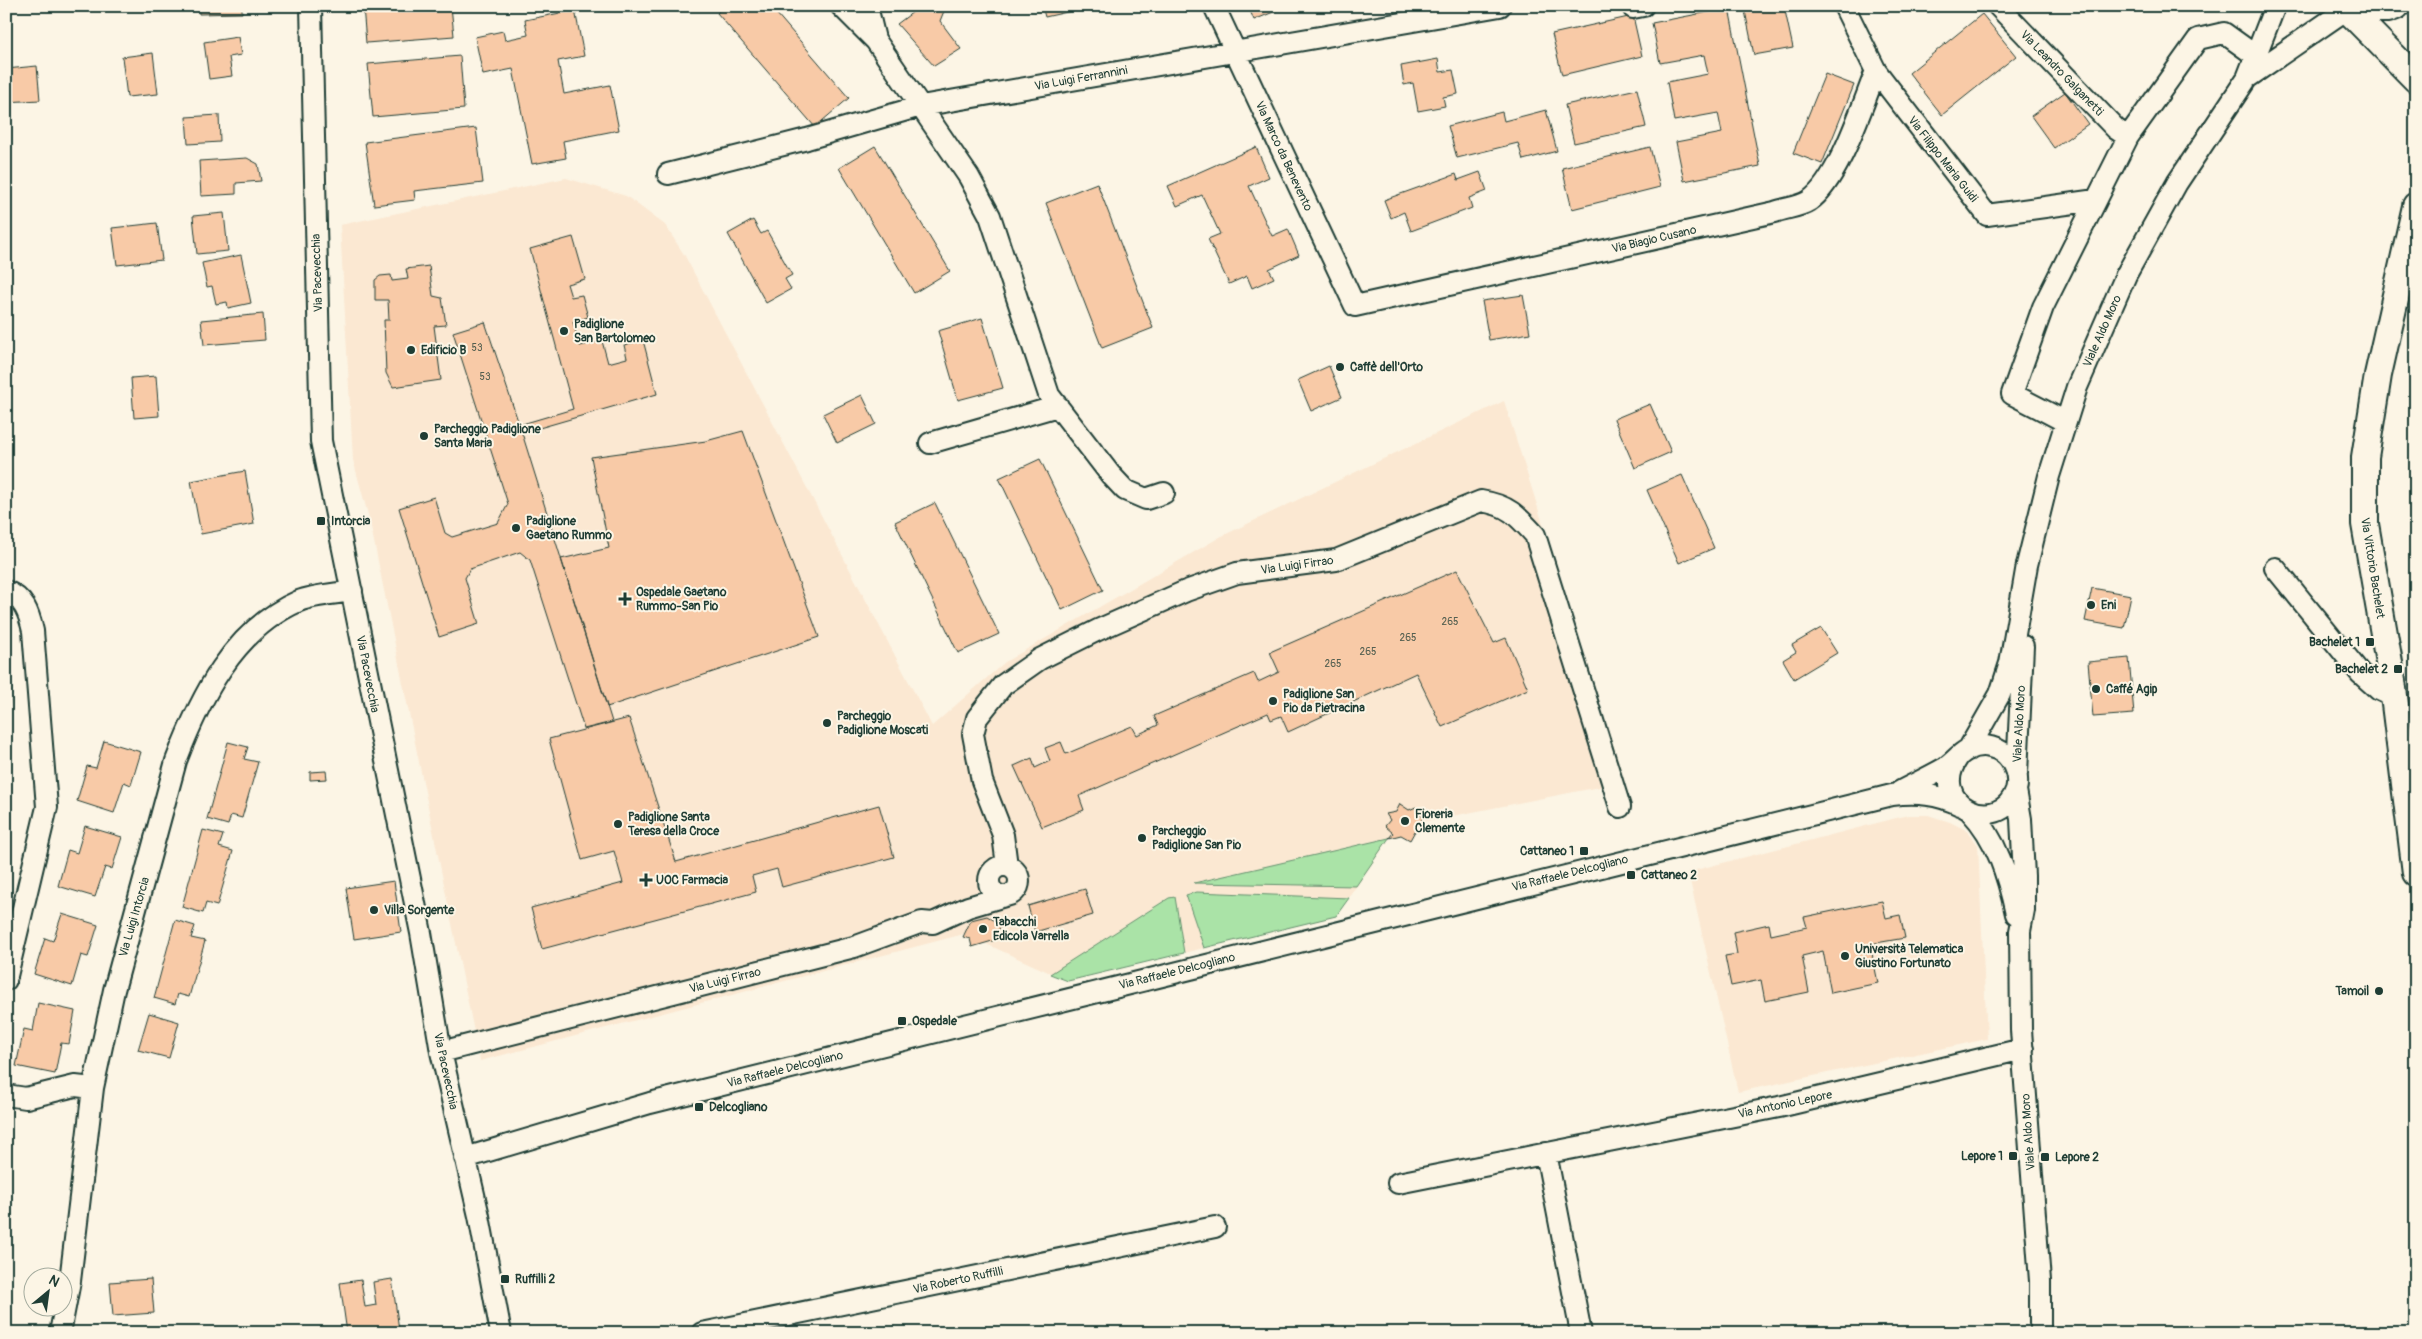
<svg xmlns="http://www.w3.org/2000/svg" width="2422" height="1339" viewBox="0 0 2422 1339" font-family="Pangolin,sans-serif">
<rect width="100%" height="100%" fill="#fcf5e5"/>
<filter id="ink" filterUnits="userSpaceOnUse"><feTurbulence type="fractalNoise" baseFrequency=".02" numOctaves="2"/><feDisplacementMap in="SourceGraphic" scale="10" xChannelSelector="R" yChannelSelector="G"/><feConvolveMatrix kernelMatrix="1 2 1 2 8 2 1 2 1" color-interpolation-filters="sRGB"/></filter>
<g filter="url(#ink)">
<!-- built -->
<path fill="#fbe8d2" d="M566,178L626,196L665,225L685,256L932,726L1005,662L1220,537L1504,401L1625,782L1397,827L1336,916L1068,981L964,934L480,1061L370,522L353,460L340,225Z
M1908,815H1928L1950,822L1966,830L1978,845L1987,1039L1738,1092L1688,872Z"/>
<!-- green -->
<path fill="#aae3a7" stroke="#64906e" d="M1389,838L1356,886L1194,883Z
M1196,892L1349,898L1336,916L1204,948L1186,895Z
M1175,897L1184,953L1068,981L1050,974L1169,898Z"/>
<!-- building -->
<path fill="#f8caa7" stroke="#1f3d34" d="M199,6H250L242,7V13L199,14Z
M363,6H451L454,36L366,43Z
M724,6H770L849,98L815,127L717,13Z
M921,6H946L940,21L961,49L934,66L897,24Z
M1042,6H1094L1045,17Z
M1248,6H1288L1254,20Z
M1744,6H1784L1793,48L1754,55Z
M1729,8L1760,166L1684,181L1676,142L1722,133L1718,113L1674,121L1667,82L1708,74L1704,55L1660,63L1652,23Z
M575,10L584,56L558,61L564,94L610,85L619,130L563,141L566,158L532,164L513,69L483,75L475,37L503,31L505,40L528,35L525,20Z
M1982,14L2016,56L1942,115L1909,73Z
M1633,16L1642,56L1562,75L1552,34Z
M238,37L241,55L229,57L232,76L209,79L204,42Z
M153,53L158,94L127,97L122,57Z
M460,56L464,109L373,117L368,64Z
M1438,59L1440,72L1453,70L1458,94L1443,97L1445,106L1418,111L1413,83L1404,85L1401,66Z
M37,66L40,100L6,102V69Z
M1825,74L1854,85L1822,164L1793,153Z
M1637,89L1646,127L1574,143L1565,105Z
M2065,92L2088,124L2054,148L2031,116Z
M1546,110L1557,151L1523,160L1518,143L1457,158L1448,126L1502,112L1504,121Z
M219,115L220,142L188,144L186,117Z
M476,128L483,183L414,191L415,200L374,205L365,142Z
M875,146L950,271L914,293L839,168Z
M1256,147L1269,177L1249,186L1272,236L1288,229L1299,255L1269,269L1274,278L1252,288L1247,276L1229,284L1208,239L1220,234L1202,195L1177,206L1168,186Z
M1650,147L1660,187L1572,209L1562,168Z
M247,158L258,164L261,181L236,183V194L201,196L199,161Z
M1480,172L1487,191L1469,198L1472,208L1411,231L1404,212L1391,218L1384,200L1456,174L1458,180Z
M1097,183L1153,328L1102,348L1046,203Z
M224,213L228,251L197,254L193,216Z
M753,220L761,234L767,231L792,275L785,279L791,289L766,303L728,234Z
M157,223L162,260L117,265L112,228Z
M573,237L585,279L567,284L571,297L582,295L588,317L573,322L580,346L602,341L608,363L627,358L624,345L643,340L657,394L522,433L519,425L573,409L530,249Z
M241,255L251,303L228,308L227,302L216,304L212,286L207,287L202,263Z
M429,266L433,296L442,298L446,325L434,326L441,380L393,387L386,373L384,320H389L388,300H375V280L380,276L391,275L392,281L408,279L406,269Z
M1523,295L1530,333L1489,340L1482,301Z
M263,314L265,340L204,345L201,320Z
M982,318L1003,388L958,400L938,331Z
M485,322L522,433L612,722L584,729L530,560L520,552L470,569L465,578L479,624L439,637L399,508L434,497L445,533L452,537L498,523L508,504L453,332Z
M1329,366L1342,397L1311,411L1298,380Z
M156,376L159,416L134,418L131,378Z
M862,395L876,424L837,443L823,414Z
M1650,404L1671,452L1635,468L1614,419Z
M743,431L819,637L607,707L561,559L609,548L591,457L706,441Z
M1040,459L1103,590L1062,610L999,478Z
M245,471L254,524L201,534L191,481Z
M1682,475L1714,548L1679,563L1647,490Z
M935,503L999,634L958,653L895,522Z
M1457,570L1494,643L1506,638L1528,689L1442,727L1416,673L1288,732L1281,716L1271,720L1268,713L1079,796L1084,810L1042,827L1014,766L1032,758L1035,768L1050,761L1045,748L1061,742L1066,754L1132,726L1137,735L1158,725L1154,716L1254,673L1258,682L1279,672L1270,652Z
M2092,588L2131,595L2124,628L2085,621Z
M1821,628L1837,653L1794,679L1783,660L1796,652L1792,645Z
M2129,658L2134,714L2093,717L2088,662Z
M6,684H12L7,719H6Z
M629,718L676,862L879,805L894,857L782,887L777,869L752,876L756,892L542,949L531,908L623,883L614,851L582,860L549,739Z
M104,741L141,752L131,785L124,782L114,813L77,801L87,766L96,768Z
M228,742L248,747L244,759L258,762L242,818L231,815L228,825L207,819Z
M326,771L327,779L310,780V772Z
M1400,804L1409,810L1416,807L1418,814L1423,817L1421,822L1423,829L1415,831L1410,840L1401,835L1389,838L1393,833L1385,826L1390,820L1386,814L1396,812Z
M85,826L122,837L112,869L105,867L95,897L58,886L68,850L77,853Z
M203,830L223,835L219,847L233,851L217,906L206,903L203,913L182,907Z
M394,881L401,932L354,939L346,888Z
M1085,889L1093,915L1035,932L1028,906Z
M1882,901L1886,918L1900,915L1905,938L1870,944L1878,983L1831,993L1823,951L1802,956L1809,992L1765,1001L1761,980L1731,986L1725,956L1737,954L1733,932L1769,924L1771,935L1807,927L1804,917Z
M62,914L98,925L88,957L81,955L72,986L34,974L45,938L53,941Z
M987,916L1002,925L996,933L999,939L972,947L970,939L963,937L971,920Z
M175,920L195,926L191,938L205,941L189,997L178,994L175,1004L154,998Z
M38,1003L75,1011L69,1044L61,1043L55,1074L16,1066L24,1029L33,1031Z
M149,1013L179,1022L169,1058L138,1050Z
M151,1279L154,1313L113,1316L110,1282Z
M392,1279L399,1330L376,1333H347L340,1283L361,1280L365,1307L376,1305L373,1282Z"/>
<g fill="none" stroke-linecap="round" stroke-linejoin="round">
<defs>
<path id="minor" d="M311,6L321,441L421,933L441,1052L479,1216L501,1333
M841,6L876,41L969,177L990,216L1049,395L1110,474L1125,490L1146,499L1164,493
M867,6L875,39
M1214,6L1355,306L1775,212C1785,208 1800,207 1809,201C1839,180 1862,106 1876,71
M1632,6L1633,8L1643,6
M1844,6L1876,71L1987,215L2096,200
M1998,6L2116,129L2128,137
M2247,78L2347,9
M668,174L807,139L921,106L1500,6
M2066,422L2012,394L2043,307L2128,137L2198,39L2224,33L2256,56
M930,443L1058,406
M2275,568L2360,673L2379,690L2394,697
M6,591C24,598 29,613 33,631L47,807L6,980
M1968,750L2000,694L2010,663L2027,565L2049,476L2077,387L2126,275L2177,183L2247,78L2275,6
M2017,774L2023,646
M2016,790L2021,819L2024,876V910L2020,931L2021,1030L2040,1281V1333
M1899,792C1914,784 1929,777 1943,769C1952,764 1958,755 1967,750C1982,742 2002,747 2011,761C2016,770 2019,780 2016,790C2000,838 1924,805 1959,756
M1970,811C1997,839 2008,877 2016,914
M989 881a15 15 0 1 1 30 0a15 15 0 1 1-30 0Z
M1007,866L1003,835L982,781L973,734L977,718L1003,685L1040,659L1098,630L1186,591L1237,573L1336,560L1481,501C1508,505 1517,515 1535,535L1620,807
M441,1052L854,947L922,922L933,923L968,907L1005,896
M6,1095L26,1098L75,1086L93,1088
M1546,1153L1581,1333
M465,1158L650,1103L1892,795C1917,792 1938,794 1960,805
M1398,1183L1779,1107L2023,1049
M60,1333L70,1281L93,1088L114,990L176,761C200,698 233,630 299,601C314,595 335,594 352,591
M702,1333L1215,1227"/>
<path id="major" d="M2342,6L2347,9H2388L2396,6
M2347,9L2416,79
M2416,206L2378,375L2365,457V524L2392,680L2416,873"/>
</defs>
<!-- minor casing -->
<use href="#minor" stroke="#1f3d34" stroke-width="24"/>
<!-- major casing -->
<use href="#major" stroke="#1f3d34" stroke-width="30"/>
<!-- minor -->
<use href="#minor" stroke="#fcf5e5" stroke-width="20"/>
<!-- major -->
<use href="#major" stroke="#fcf5e5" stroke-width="26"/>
</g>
</g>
<!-- markers -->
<g fill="#1f3d34" stroke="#fcf5e5" stroke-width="2">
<circle cx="564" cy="331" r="5"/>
<circle cx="411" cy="350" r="5"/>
<circle cx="1340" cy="367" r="5"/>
<circle cx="424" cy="436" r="5"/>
<rect x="316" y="516" width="10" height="10" rx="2.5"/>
<circle cx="516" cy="528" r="5"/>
<path d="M622.5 591.5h5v5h5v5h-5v5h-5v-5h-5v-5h5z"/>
<circle cx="2091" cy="605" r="5"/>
<rect x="2365" y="637" width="10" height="10" rx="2.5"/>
<rect x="2393" y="664" width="10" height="10" rx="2.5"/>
<circle cx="2096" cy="689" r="5"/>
<circle cx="1273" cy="701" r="5"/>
<circle cx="827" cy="723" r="5"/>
<circle cx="1405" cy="821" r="5"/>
<circle cx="618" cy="824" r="5"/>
<circle cx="1142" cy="838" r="5"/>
<rect x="1579" y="846" width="10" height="10" rx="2.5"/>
<rect x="1626" y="870" width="10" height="10" rx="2.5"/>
<path d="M643.5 872.5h5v5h5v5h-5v5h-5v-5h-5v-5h5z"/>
<circle cx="374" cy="910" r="5"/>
<circle cx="983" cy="929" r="5"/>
<circle cx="1845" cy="956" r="5"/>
<circle cx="2379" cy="991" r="5"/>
<rect x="897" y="1016" width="10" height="10" rx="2.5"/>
<rect x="694" y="1102" width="10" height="10" rx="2.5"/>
<rect x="2008" y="1151" width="10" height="10" rx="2.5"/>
<rect x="2040" y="1152" width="10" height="10" rx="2.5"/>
<rect x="500" y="1274" width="10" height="10" rx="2.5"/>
</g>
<g text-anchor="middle" stroke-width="4" stroke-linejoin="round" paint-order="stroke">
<!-- number labels -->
<g font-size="10" fill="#556051">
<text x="477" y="351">53</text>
<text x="485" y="380">53</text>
<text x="1450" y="625">265</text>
<text x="1408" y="641">265</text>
<text x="1368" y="655">265</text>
<text x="1333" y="667">265</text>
</g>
<!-- street labels -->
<g font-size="12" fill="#1f3d34" stroke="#fcf5e5">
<text transform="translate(2062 73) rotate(46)" y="4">Via Leandro Galganetti</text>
<text transform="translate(1081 78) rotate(-10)" y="4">Via Luigi Ferrannini</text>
<text transform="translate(1284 156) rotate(65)" y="4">Via Marco da Benevento</text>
<text transform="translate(1943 159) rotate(52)" y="4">Via Filippo Maria Guidi</text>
<text transform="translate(1654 239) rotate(-13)" y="4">Via Biagio Cusano</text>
<text transform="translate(317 273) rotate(-92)" y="4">Via Pacevecchia</text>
<text transform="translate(2102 331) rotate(-66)" y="4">Viale Aldo Moro</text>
<text transform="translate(1297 565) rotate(-8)" y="4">Via Luigi Firrao</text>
<text transform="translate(2373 568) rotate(81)" y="4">Via Vittorio Bachelet</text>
<text transform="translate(368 674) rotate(79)" y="4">Via Pacevecchia</text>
<text transform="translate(2019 724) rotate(-87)" y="4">Viale Aldo Moro</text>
<text transform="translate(1570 873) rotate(-14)" y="4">Via Raffaele Delcogliano</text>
<text transform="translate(134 917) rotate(-74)" y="4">Via Luigi Intorcia</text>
<text transform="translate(1177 971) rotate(-14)" y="4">Via Raffaele Delcogliano</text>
<text transform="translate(725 980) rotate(-14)" y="4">Via Luigi Firrao</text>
<text transform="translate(785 1069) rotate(-14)" y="4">Via Raffaele Delcogliano</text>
<text transform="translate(446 1071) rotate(78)" y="4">Via Pacevecchia</text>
<text transform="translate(1785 1104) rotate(-12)" y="4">Via Antonio Lepore</text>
<text transform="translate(2028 1132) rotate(-94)" y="4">Viale Aldo Moro</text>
<text transform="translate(958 1280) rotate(-12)" y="4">Via Roberto Ruffilli</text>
</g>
<!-- poi labels -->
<g font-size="12" font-weight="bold" fill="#1f3d34" stroke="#fcf5e5" text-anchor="start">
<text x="574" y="328">Padiglione<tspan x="574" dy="14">San Bartolomeo</tspan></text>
<text x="421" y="354">Edificio B</text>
<text x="1350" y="371">Caffè dell'Orto</text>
<text x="434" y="433">Parcheggio Padiglione<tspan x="434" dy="14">Santa Maria</tspan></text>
<text x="331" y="525">Intorcia</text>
<text x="526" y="525">Padiglione<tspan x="526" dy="14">Gaetano Rummo</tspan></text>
<text x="636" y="596">Ospedale Gaetano<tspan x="636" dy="14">Rummo-San Pio</tspan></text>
<text x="2101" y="609">Eni</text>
<text x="2360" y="646" text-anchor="end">Bachelet 1</text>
<text x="2388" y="673" text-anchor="end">Bachelet 2</text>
<text x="2106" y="693">Caffé Agip</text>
<text x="1283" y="698">Padiglione San<tspan x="1283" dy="14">Pio da Pietracina</tspan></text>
<text x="837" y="720">Parcheggio<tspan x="837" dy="14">Padiglione Moscati</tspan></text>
<text x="1415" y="818">Fioreria<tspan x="1415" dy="14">Clemente</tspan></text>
<text x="628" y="821">Padiglione Santa<tspan x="628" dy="14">Teresa della Croce</tspan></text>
<text x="1152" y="835">Parcheggio<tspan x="1152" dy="14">Padiglione San Pio</tspan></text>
<text x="1574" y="855" text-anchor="end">Cattaneo 1</text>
<text x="1641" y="879">Cattaneo 2</text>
<text x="656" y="884">UOC Farmacia</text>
<text x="384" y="914">Villa Sorgente</text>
<text x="993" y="926">Tabacchi<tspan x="993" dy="14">Edicola Varrella</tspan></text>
<text x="1855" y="953">Università Telematica<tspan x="1855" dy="14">Giustino Fortunato</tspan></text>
<text x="2369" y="995" text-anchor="end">Tamoil</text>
<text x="912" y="1025">Ospedale</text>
<text x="709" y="1111">Delcogliano</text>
<text x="2003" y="1160" text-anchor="end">Lepore 1</text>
<text x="2055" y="1161">Lepore 2</text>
<text x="515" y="1283">Ruffilli 2</text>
</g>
</g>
<!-- margin -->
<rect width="2422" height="1339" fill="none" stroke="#fcf5e5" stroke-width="25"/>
<rect x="12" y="12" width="2397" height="1314" fill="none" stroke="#1f3d34" stroke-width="2" filter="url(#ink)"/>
<!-- north arrow -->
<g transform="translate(48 1292) rotate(29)"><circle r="24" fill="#fcf5e5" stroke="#a4ab9e"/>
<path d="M0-4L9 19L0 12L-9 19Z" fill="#1f3d34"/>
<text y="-8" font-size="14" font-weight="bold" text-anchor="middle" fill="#1f3d34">N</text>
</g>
</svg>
